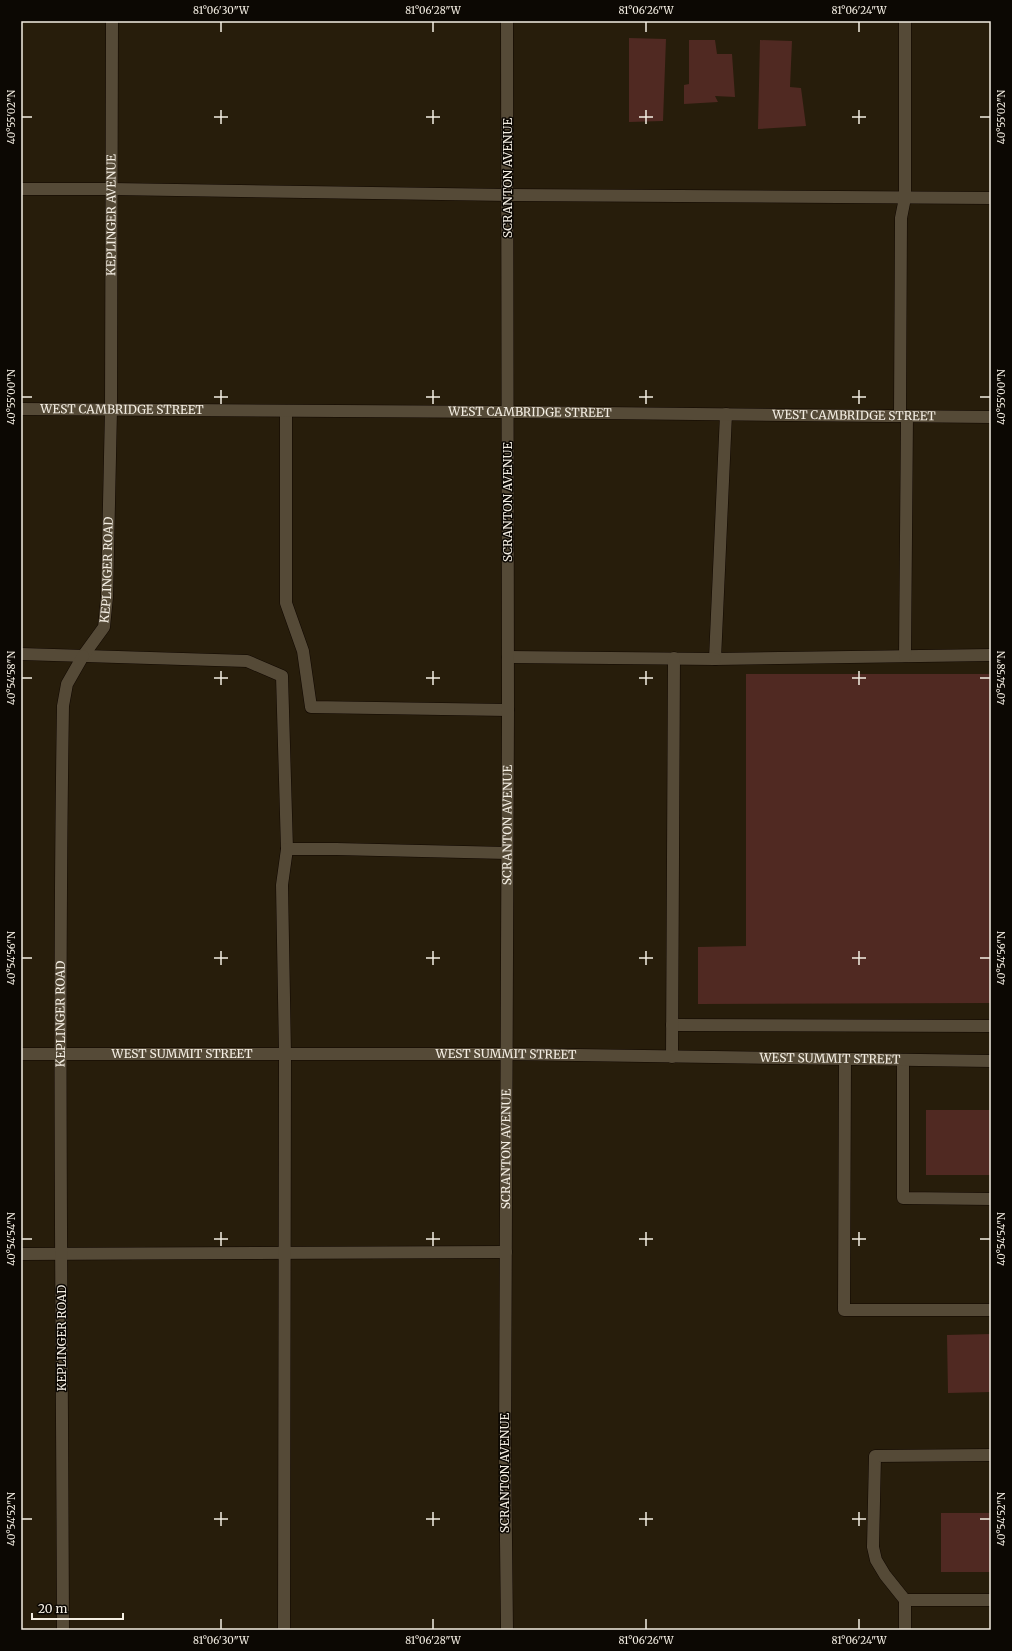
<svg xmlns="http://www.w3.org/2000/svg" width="1012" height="1651" viewBox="0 0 1012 1651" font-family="Merriweather,serif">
<rect width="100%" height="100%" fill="#271d0b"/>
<!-- building -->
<path fill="#502922" d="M629,38L666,39L663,121L629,122Z
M689,40H715L717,54H732L735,97L715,96L718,102L684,104V85L689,84Z
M760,40L792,41L790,87L801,88L806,126L758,129Z
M746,674H991V1003L698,1004V947L746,946Z
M926,1110H991V1175H926Z
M991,1334V1392L948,1393L947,1335Z
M941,1513H991V1572H941Z"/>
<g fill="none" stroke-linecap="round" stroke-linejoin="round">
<defs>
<g id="lane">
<path d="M21,189H112L508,195L991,198"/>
<path d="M286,411V603L303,651L311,707L508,710"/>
<path d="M726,414L715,659L991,655"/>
<path d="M900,416L901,218L905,198V21"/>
<path d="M21,654L247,661L282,676L287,849"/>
<path id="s1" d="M83,656L104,627L107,597L111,410L112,21"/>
<path d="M905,656L907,416"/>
<path d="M508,657L715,659"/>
<path d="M672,1025L991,1026"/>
<path d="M672,1057L674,658"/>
<path d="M845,1059L844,1310H991"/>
<path d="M903,1060V1198L991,1199"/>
<path d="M21,1254L506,1252"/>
<path d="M905,1600H991"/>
<path d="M284,1630L285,1054L282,885L287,849H336L507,853"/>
<path d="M905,1630V1600L885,1575L876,1560L873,1547L875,1456L991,1455"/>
</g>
<g id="street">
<path id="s2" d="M21,409L508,412L991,417"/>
<path id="s3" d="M21,1054H507L991,1061"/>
<path id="s4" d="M63,1630C62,1322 58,1014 63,706L67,684L83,656"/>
<path id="s5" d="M507,1630L505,1452L508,710L507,21"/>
</g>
</defs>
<!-- lane casing -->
<use href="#lane" stroke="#100700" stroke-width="13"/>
<!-- street casing -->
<use href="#street" stroke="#100700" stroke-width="13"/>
<!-- lane -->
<use href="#lane" stroke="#554a37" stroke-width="12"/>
<!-- street -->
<use href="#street" stroke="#554a37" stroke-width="12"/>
</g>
<!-- ticks -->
<path fill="none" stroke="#f4eee3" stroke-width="1.5" d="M221,22V32M433,22V32M646,22V32M859,22V32M221,110V124M433,110V124M646,110V124M859,110V124M22,117H32M214,117H228M426,117H440M639,117H653M852,117H866M980,117H990M221,390V404M433,390V404M646,390V404M859,390V404M22,397H32M214,397H228M426,397H440M639,397H653M852,397H866M980,397H990M221,671V685M433,671V685M646,671V685M859,671V685M22,678H32M214,678H228M426,678H440M639,678H653M852,678H866M980,678H990M221,951V965M433,951V965M646,951V965M859,951V965M22,958H32M214,958H228M426,958H440M639,958H653M852,958H866M980,958H990M221,1232V1246M433,1232V1246M646,1232V1246M859,1232V1246M22,1239H32M214,1239H228M426,1239H440M639,1239H653M852,1239H866M980,1239H990M221,1512V1526M433,1512V1526M646,1512V1526M859,1512V1526M22,1519H32M214,1519H228M426,1519H440M639,1519H653M852,1519H866M980,1519H990M221,1619V1629M433,1619V1629M646,1619V1629M859,1619V1629"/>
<g text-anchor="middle" stroke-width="3" stroke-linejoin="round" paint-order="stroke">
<!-- street labels -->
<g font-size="12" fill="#f4eee3" stroke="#0c0803">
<text transform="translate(508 178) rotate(-90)" y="4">SCRANTON AVENUE</text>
<text dy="4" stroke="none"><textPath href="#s1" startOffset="448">KEPLINGER AVENUE</textPath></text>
<text dy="4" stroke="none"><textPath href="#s2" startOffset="101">WEST CAMBRIDGE STREET</textPath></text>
<text dy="4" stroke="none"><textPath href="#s2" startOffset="509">WEST CAMBRIDGE STREET</textPath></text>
<text dy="4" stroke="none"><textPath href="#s2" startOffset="833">WEST CAMBRIDGE STREET</textPath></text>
<text transform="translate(508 502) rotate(-90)" y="4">SCRANTON AVENUE</text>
<text dy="4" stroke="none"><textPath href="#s1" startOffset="93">KEPLINGER ROAD</textPath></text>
<text dy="4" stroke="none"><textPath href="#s5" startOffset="805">SCRANTON AVENUE</textPath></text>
<text dy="4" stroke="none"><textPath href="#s4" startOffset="616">KEPLINGER ROAD</textPath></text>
<text dy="4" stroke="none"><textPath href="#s3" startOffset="161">WEST SUMMIT STREET</textPath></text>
<text dy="4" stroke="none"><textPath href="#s3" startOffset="485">WEST SUMMIT STREET</textPath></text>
<text dy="4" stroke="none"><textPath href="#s3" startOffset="809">WEST SUMMIT STREET</textPath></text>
<text dy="4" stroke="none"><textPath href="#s5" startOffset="481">SCRANTON AVENUE</textPath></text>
<text transform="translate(62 1338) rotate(-90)" y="4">KEPLINGER ROAD</text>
<text transform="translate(505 1473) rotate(-90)" y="4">SCRANTON AVENUE</text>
</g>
</g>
<!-- border -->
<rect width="1012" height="1651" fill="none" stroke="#0c0803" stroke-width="44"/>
<!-- scale -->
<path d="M32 1613v6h91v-6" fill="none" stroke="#f4eee3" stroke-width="2"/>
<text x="38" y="1613" font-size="12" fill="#f4eee3" stroke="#0c0803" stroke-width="3" paint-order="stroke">20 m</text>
<rect x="22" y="22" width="968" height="1607" fill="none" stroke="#f4eee3" stroke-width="1.5"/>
<g font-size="10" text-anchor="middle" fill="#f4eee3">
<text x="221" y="14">81°06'30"W</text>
<text x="433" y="14">81°06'28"W</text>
<text x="646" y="14">81°06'26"W</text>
<text x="859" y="14">81°06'24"W</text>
<text transform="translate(11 117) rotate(-90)" y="4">40°55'02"N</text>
<text transform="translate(1001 117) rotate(-90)" y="4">40°55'02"N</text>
<text transform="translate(11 397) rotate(-90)" y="4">40°55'00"N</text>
<text transform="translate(1001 397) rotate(-90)" y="4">40°55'00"N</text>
<text transform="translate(11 678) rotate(-90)" y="4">40°54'58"N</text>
<text transform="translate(1001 678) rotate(-90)" y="4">40°54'58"N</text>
<text transform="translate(11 958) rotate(-90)" y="4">40°54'56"N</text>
<text transform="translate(1001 958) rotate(-90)" y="4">40°54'56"N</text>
<text transform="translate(11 1239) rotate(-90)" y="4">40°54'54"N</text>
<text transform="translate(1001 1239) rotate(-90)" y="4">40°54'54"N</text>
<text transform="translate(11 1519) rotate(-90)" y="4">40°54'52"N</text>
<text transform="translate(1001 1519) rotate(-90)" y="4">40°54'52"N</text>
<text x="221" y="1644">81°06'30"W</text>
<text x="433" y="1644">81°06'28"W</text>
<text x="646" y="1644">81°06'26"W</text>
<text x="859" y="1644">81°06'24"W</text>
</g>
</svg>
